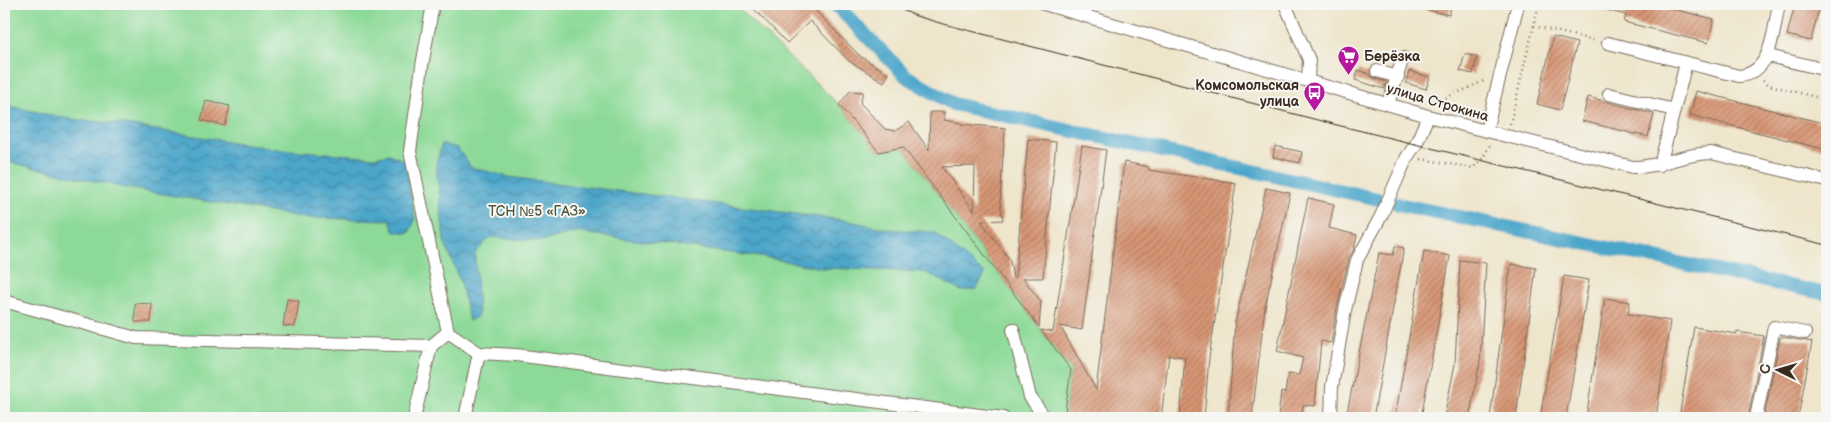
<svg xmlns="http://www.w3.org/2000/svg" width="1831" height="422" viewBox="0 0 1831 422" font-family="'Balsamiq Sans',sans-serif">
<defs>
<pattern id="water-waves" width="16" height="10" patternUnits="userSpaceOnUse" patternTransform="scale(1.25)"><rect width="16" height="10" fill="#4ca6ca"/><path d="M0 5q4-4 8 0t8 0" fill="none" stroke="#4087a3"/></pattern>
<pattern id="building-hatch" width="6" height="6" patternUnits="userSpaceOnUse" patternTransform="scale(1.25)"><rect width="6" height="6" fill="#d79675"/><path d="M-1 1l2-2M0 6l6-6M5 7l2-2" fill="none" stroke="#b07b5f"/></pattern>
</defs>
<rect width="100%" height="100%" fill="#f6f6f2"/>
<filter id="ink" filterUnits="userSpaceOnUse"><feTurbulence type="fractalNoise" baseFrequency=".02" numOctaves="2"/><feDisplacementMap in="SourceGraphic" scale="10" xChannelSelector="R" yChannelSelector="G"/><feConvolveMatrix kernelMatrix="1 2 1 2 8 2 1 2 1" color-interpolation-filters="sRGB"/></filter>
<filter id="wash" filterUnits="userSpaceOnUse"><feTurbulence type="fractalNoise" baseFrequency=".0096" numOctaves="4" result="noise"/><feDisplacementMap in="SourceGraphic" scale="20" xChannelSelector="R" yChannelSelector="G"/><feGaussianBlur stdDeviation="1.12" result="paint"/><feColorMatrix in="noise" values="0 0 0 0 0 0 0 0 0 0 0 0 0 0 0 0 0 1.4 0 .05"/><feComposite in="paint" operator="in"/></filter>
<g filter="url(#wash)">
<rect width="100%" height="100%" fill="#eee5cb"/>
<!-- green -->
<path fill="#8dda98" stroke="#64825b" d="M4,4H733L839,105L879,152L903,147L1071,370L1064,418H4Z"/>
<!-- water -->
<path fill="url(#water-waves)" stroke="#446874" d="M4,105L70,119L119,124L277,149L374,157L389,154L405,161L415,220L409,233L394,231L390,220L307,218L126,188L4,161Z
M442,144L457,148L471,167L509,177L843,220L889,229L934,232L985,274L977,289L961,291L925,272L822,268L768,258L575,232L542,241L491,237L475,253L478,316L469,321L460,281L444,241L436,163Z"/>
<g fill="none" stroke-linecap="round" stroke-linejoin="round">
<!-- canal -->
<path stroke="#4ca6ca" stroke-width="14" d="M835,4L906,76L953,104L1378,199
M1398,204L1827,294"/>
</g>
<g id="blocks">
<!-- building -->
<path fill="url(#building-hatch)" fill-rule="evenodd" d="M749,4H809L860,56L889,74L884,82L849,61L810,21L787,43Z
M1418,4H1452L1449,15L1418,8Z
M1598,4H1652L1714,19L1708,43L1624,22L1626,15L1598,8Z
M1795,4H1820L1811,41L1787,35Z
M1553,37L1577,43L1560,110L1537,104Z
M1465,54L1477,57L1473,74L1460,71Z
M1358,70L1369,74L1375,79L1387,82L1384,89L1355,80Z
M1409,71L1430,77L1426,89L1406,83Z
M850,91L863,92L860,103L885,129L895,131L909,122L929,150L930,112H944V120L961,123V124L1005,128L1000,202L1003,220L981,221L1010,260L1013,278H1015L1028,139L1056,142L1043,278H1023L1041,302L1039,327L903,147L879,152L839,105ZM975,166L974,211L942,167Z
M1696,91L1827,124V150L1690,115Z
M1588,97L1654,114L1648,137L1582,121Z
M206,101L230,106L225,126L201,120Z
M1082,146L1106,150L1082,330L1060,326L1096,390L1124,162L1149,167V170L1236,183L1209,358L1204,418H1180L1185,357L1169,355L1161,418H1064L1071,370L1041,330L1053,332Z
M1275,146L1302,152L1300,163L1273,157Z
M1266,188L1290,193L1265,307L1252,418H1228L1235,323Z
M1308,198L1334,204L1329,228L1357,235L1354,249L1349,258L1337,308L1331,343L1321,341L1315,406L1303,405L1302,418H1278L1281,392L1285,393L1288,374L1299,375L1303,358L1277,351Z
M1395,246L1404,248L1373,418H1346L1379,253L1393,255Z
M1424,251L1450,256L1421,418H1395Z
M1460,260L1486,263L1480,362L1469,418H1444L1455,364Z
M1511,264L1536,268L1516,418H1490Z
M1564,276L1589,280L1566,418H1540Z
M1605,298L1630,302L1628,314L1670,321L1656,418H1586Z
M287,299L299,301L295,327L283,326Z
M135,303L152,304L151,322H135Z
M1694,327L1737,334V332L1764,336L1748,418H1679Z
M1782,337L1812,342L1798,418H1764L1780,338Z"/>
</g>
</g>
<g filter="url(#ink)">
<use href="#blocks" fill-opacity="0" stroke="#7a6b5b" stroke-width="1"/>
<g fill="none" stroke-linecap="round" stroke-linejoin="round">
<defs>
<path id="minor" d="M433,4L422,66L410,151L448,332
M1044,4L1428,116L1486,131L1633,167C1660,168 1684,153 1711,153L1827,181
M1285,4L1309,60L1308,80
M1608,43L1739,76C1773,73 1773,30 1779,4
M1768,56L1827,70
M1377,71L1398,77
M1609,94L1674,110
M1388,104L1403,58
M1486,131L1518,4
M1660,165L1686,63
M4,301L136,338L431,346L448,332L479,353L516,355L1003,418
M1013,329L1030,397L1045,418
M414,418L431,346
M465,418L479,353
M1331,418L1332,387L1345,310L1357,260L1381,216L1407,157L1416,144L1428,116
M1756,418L1774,327L1805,333"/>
</defs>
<!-- minor casing -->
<use href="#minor" stroke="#7a6b5b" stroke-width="14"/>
<!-- path -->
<path stroke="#7a6b5b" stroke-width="2.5" stroke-dasharray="1 4" stroke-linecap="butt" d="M1534,26L1597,41
M1763,80L1769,85L1827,100
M1432,104L1486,80
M1510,124L1539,4
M1421,159L1473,168L1482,159L1490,145"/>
<!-- minor -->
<use href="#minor" stroke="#fff" stroke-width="12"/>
<!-- tram -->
<path stroke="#3b2a1e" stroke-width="1" d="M889,4L916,16L940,23L1337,125L1827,245"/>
</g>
</g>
<!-- icons -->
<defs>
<symbol id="supermarket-pin" viewBox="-11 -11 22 30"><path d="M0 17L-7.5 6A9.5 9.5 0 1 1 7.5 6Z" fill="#b5179e" stroke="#f6f6f2"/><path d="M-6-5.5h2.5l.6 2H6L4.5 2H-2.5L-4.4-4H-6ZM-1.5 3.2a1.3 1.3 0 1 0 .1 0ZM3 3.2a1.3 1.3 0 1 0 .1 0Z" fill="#fff"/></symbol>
<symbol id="bus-pin" viewBox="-11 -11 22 30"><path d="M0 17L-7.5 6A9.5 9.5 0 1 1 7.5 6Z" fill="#b5179e" stroke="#f6f6f2"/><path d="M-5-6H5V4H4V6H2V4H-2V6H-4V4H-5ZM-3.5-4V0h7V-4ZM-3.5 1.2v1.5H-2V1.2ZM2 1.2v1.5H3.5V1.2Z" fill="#fff"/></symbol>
</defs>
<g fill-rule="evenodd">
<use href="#supermarket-pin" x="1336" y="44" width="25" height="34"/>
<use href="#bus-pin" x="1302" y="80" width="25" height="34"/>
</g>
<g text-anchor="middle" stroke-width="4" stroke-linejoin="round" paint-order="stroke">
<!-- poi labels -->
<g font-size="14" font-weight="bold" fill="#3b2a1e" stroke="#f6f6f2" text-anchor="start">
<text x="1364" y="61">Берёзка</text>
<text x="1299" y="90" text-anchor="end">Комсомольская<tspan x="1299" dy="16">улица</tspan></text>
</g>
<!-- street labels -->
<g font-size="14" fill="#3b2a1e" stroke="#f6f6f2">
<text transform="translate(1438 102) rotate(16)" y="5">улица Строкина</text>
</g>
<!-- park labels -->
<g font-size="14" fill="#50563c" stroke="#f6f6f2">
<text x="537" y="216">ТСН №5 «ГАЗ»</text>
</g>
</g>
<!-- margin -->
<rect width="1831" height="422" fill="none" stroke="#f6f6f2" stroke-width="20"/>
<!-- north arrow -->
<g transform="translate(1778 370) rotate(275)" stroke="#f6f6f2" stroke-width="4" paint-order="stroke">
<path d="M0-4L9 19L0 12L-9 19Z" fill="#3b2a1e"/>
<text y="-8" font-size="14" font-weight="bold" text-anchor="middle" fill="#3b2a1e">С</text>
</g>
</svg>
